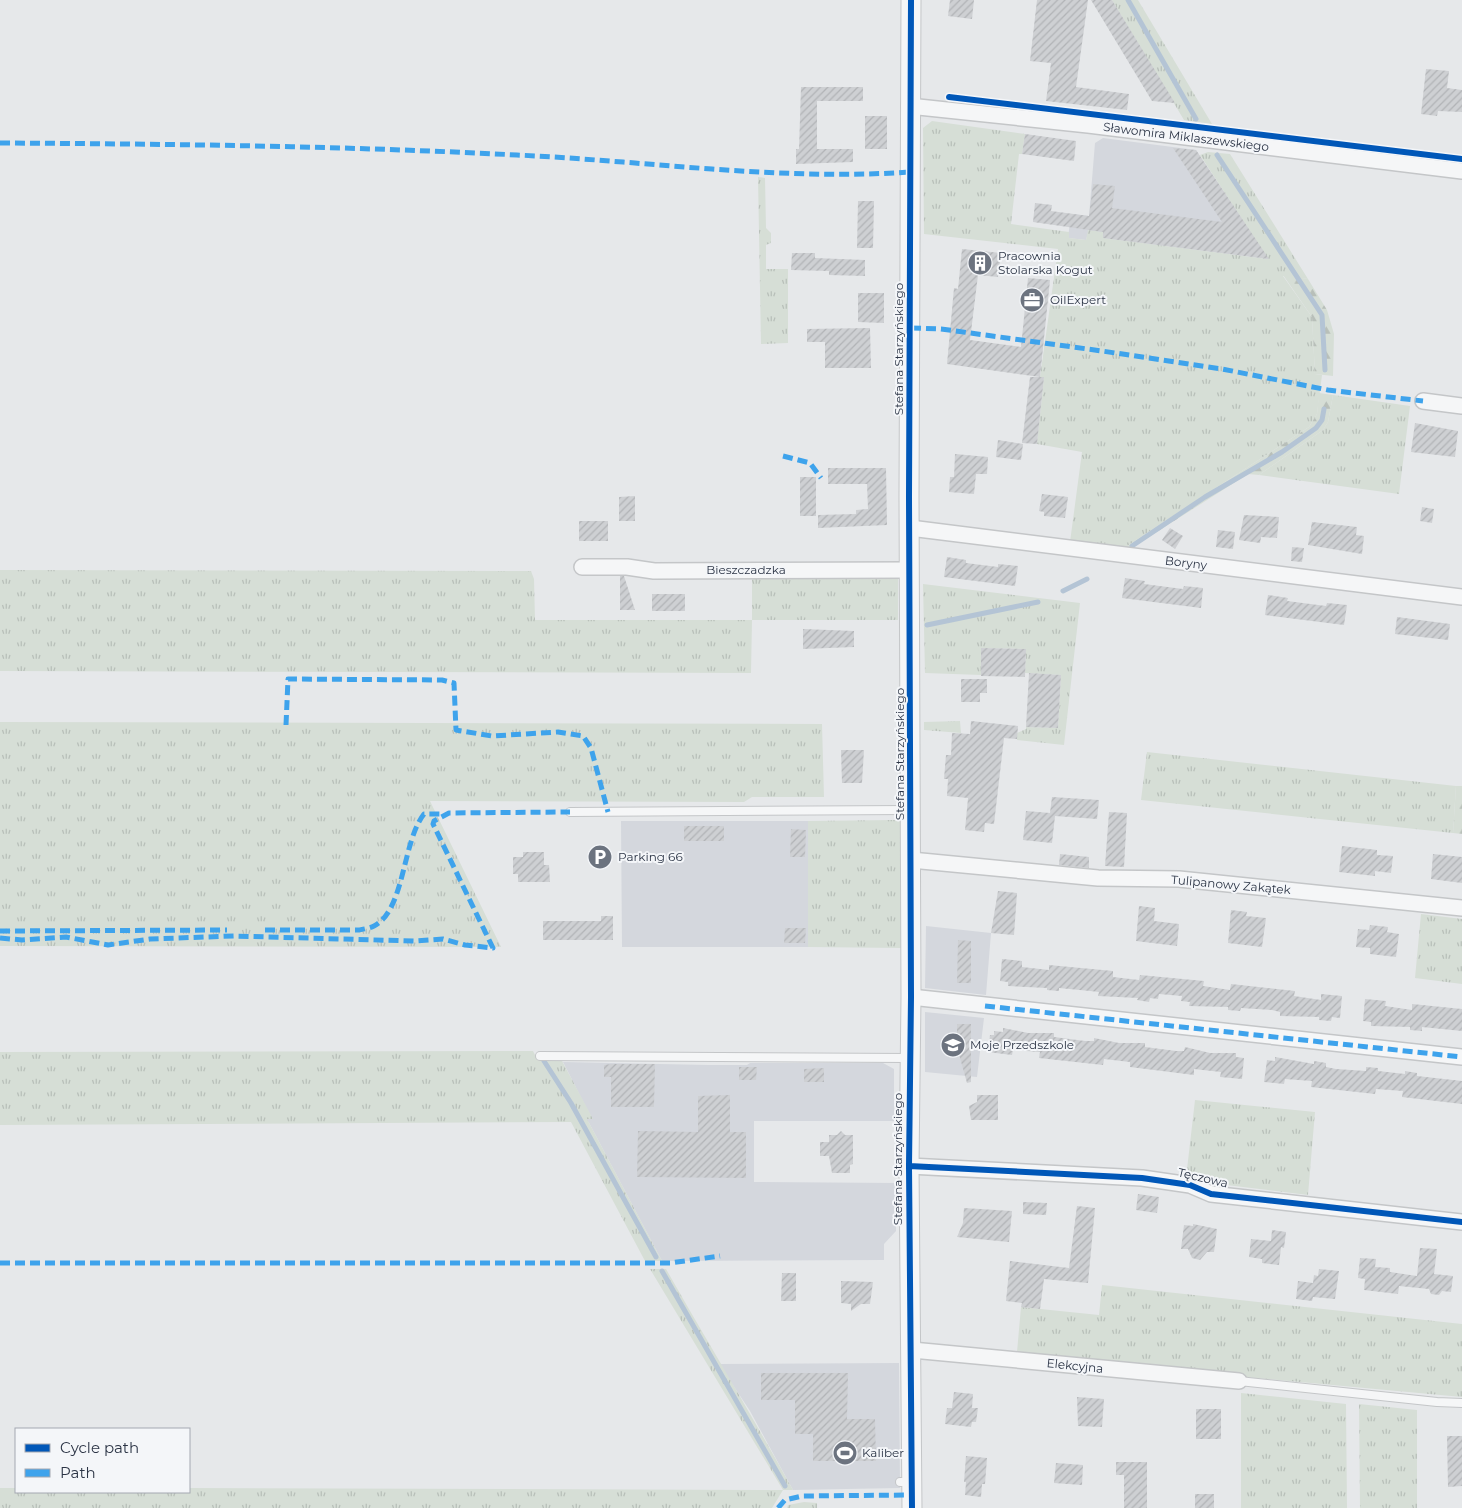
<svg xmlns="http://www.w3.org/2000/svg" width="1462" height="1508" viewBox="0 0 1462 1508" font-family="Montserrat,sans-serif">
<defs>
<pattern id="grass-tufts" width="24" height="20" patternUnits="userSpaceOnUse" patternTransform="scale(1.25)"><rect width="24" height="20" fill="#d6ded6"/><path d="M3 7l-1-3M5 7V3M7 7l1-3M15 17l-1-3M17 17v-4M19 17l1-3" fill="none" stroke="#b8bfb9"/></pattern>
<pattern id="forest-firs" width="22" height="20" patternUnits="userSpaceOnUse" patternTransform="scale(1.25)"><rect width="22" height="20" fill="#d6ded6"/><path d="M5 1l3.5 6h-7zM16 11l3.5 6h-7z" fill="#b8bfb9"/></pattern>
<pattern id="building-hatch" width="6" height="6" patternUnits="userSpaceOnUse" patternTransform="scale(1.25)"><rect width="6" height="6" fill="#ced0d3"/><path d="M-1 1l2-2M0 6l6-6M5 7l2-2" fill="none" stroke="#b1b3b6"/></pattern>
</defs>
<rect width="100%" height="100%" fill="#e6e8ea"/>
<!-- built -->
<path fill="#d4d7dd" d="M1103,138L1196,150L1269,259L1103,238L1089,230L1086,240L1068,238L1071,214L1089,216L1095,143Z
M621,821H808V947H622Z
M926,926L991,933L986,995L925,988Z
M925,1012L984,1018L977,1077L925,1072Z
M563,1062L708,1065H747L750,1063H883L894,1069V1121H754V1182L896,1183V1231L884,1244V1260L662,1261L587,1119H592Z
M899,1363L900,1488L793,1490L750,1411L719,1364Z"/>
<!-- grass -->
<path fill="url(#grass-tufts)" d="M1112,0H1138L1212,124L1184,120Z
M932,121L1025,134L1022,154H1019L1011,224L1069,232V238L1086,240L1088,230L1103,232V238L1268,259L1200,155L1208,152L1230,154L1308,279L1283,276L1312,317L1315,374L1322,375L1317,414L1309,427L1124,548L1070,542L1082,452L1037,444L1044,377H1040L1058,249L924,234L923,128Z
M758,177L765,178L766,228L771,233V243L766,245V269H788V343L761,344Z
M1333,395L1410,406L1399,494L1259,475L1323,430L1328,422Z
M0,570L531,571L534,579L535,620H752V579L890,578L898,579V620H752L751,673L0,671Z
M923,584L1080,603L1064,745L1017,740V733L1026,729V727L1058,728L1061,675L1025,673L1026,649L981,648V675L925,673Z
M960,721L961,733L924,730V722Z
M0,722L822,724L824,797H752L744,802L430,801L501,947L0,946Z
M1147,752L1456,786L1453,833L1141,800Z
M894,820L902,821L901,948L808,947V821Z
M1421,914L1462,919V984L1415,978Z
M533,1051L537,1059H561L593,1119H587L662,1261H645L571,1122L0,1125V1052Z
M1195,1100L1315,1112L1308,1195L1210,1183L1196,1178H1186Z
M650,1269H666C708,1343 752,1415 793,1490H783L772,1508H0V1488H16V1492H189V1488L783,1490Z
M1102,1285L1462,1324V1397L1170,1370L1017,1352L1021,1307L1099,1315Z
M1241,1393L1346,1404L1347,1508H1241Z
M1359,1404L1417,1410V1508H1360Z
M804,1502L817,1503V1508H787L788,1505Z"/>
<!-- forest -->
<path fill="url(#forest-firs)" d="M1283,275L1308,279L1327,310L1334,334L1333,376L1315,374L1312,317Z
M1319,393L1333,395L1328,422L1323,430L1259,475L1248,474L1130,549L1124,548L1309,427L1317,414Z
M1456,786H1462V834L1453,833Z"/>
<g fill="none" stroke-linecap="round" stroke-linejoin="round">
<!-- stream -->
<path stroke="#b4c4d5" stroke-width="5" d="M1128,0L1196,119
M1217,155L1322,315L1325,370
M1132,546L1205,497L1282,452L1316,428L1322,420L1324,409
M1063,591L1087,579
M927,625L1038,602
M544,1061L571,1103L656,1257
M662,1271L785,1486"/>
</g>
<!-- building -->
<path fill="url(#building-hatch)" d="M950,0H974L972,19L948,16Z
M1037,0H1088L1076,87L1129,94L1127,110L1046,101L1051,63L1030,61Z
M1091,0H1112L1175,103L1152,101Z
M1426,69L1449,71L1447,88L1462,90V112L1438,111L1437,116L1421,114Z
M801,87H863V101H817V149H853V162L796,164V149H799Z
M865,116H887V149H865Z
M1025,134L1076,141L1074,161L1022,154Z
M1173,148L1196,150L1269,259L1103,238V232L1033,222L1035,203L1052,205L1051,211L1089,216L1093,184L1115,186L1112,208L1222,222Z
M858,201H874L873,248H857Z
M962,249L1001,253L998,277L978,275L970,340L1021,347L1028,278L1050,280L1040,377L947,364L954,288L958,289Z
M792,253H815V258L865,260V276L829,275V271L791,270Z
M858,293H884V323L858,322Z
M870,328L871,368H825V342H807V329Z
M1030,377H1044L1037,444L1022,443Z
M1415,423L1458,431L1455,457L1411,452Z
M998,440L1023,444L1021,460L996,457Z
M955,454L988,457L987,474H976L974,494L949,492L950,477H954Z
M828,468H886L887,525L818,528V515L856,514V510L868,509L867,484H828Z
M800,477H816V516H800Z
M1042,494L1068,497L1065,518L1044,516V512L1039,511Z
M635,496V521H619V497Z
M1422,507L1434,509L1432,523L1420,521Z
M1244,515L1279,517L1277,538L1261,537L1260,543L1239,540Z
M579,521H608V541H579Z
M1312,522L1357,527L1356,535L1364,536L1362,554L1308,545Z
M1170,528L1183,536L1175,549L1162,540Z
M1218,530L1235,532L1233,549L1216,547Z
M1292,547L1304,548L1302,562L1291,561Z
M947,557L966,560V563L998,567V564L1018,566L1015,586L944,577Z
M620,576H624L635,610H620Z
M1125,578L1145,581L1144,584L1183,589L1184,586L1203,588L1201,608L1122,598Z
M652,594H685V611H652Z
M1268,595L1288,598L1287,601L1326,606L1327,603L1347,605L1344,625L1265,615Z
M1397,617L1450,624L1448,640L1395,634Z
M803,629L854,631V647L803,649Z
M981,648L1026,649L1025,677L981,676Z
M1029,673L1061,675L1058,728L1026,727Z
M961,679H987V693H980V702H961Z
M971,721L1018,726L1017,739L1004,738L994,824L985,823L984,832L965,830L968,798L947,796L948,779H944L946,755H951L952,733L970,734Z
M841,750H864L862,783H842Z
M1052,797L1099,800L1097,819L1055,816L1052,843L1023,840L1026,811L1050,813Z
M1109,812L1127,813L1124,867L1105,866Z
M684,826H724V841H684Z
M791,829L806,830L805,857H790Z
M1342,846L1377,850V855L1393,856L1391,873L1375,871V876L1339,872Z
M523,852H544V865H549L550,882H518V874H513V857H523Z
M1060,854L1089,857V868L1059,865Z
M1433,854L1462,857V883L1431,879Z
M998,891L1017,893L1014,935L991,933Z
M1139,906L1155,908L1154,921L1179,924L1177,946L1136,941Z
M1231,910L1247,912L1246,916L1266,918L1262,947L1228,943Z
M601,916H613V940H543V921H601Z
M1370,925L1388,927L1387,932L1399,934L1396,957L1370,954V948L1356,947L1358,929L1369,930Z
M785,928H806L805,943H784Z
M958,940L971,941V983H957Z
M1002,959L1022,961V967L1049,970V965L1113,971V977L1139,980L1140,975L1204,981L1203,986L1230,990L1231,984L1295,991L1294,996L1321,1000V994L1342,996L1340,1018L1332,1017L1331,1021L1319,1020V1017L1280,1016V1012L1272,1010L1241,1008L1240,1011L1228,1010V1007L1189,1006L1190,1002L1181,1001L1182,996L1159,994L1158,999L1150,998L1149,1002L1137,1000L1138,998L1098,996L1099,992L1090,991L1059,988V991L1047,990V988L1008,986V982L1000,981Z
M1365,999L1386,1001L1385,1006L1412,1010V1004L1462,1009V1031L1422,1027V1031L1410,1030V1027L1371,1026V1022L1363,1021Z
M957,1024H971V1082L967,1083L957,1047Z
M1003,1028L1028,1033H1054V1037L1085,1041H1094V1038L1119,1043H1145V1047L1176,1051H1184L1185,1047L1210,1053H1236V1057L1244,1058L1242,1079L1220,1077L1221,1072L1194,1069V1075L1130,1067V1062L1104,1059L1103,1065L1039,1058L1040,1052L1013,1050L1012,1055L988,1052L990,1035H994V1031L1003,1032Z
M1275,1057L1314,1064V1061L1326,1063V1067L1336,1069L1366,1071V1067L1378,1068V1071L1405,1074V1071L1417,1073V1076L1462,1081V1104L1402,1097L1403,1091L1376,1089L1375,1094L1311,1087L1312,1081L1285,1079L1284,1084L1264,1082L1267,1060L1275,1061Z
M611,1064H655L654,1107H611V1077H604V1065Z
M739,1067H757L756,1080H739Z
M824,1068V1082H804V1069Z
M730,1095V1132H746V1178L637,1177L638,1131L698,1132V1096Z
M977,1095H998V1120H971L969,1106L977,1102Z
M841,1131L845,1135H853V1164L850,1165V1173H832L829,1156H820V1142H829V1135H837Z
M1138,1194L1159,1197L1157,1213L1136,1210Z
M1023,1202L1047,1203L1046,1215L1023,1214Z
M1077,1206L1095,1208L1088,1283L1044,1279L1040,1309L1021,1307L1022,1303L1006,1301L1010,1261L1069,1268Z
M964,1208L1012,1211L1009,1242L957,1237L963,1223Z
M1193,1224L1217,1229L1214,1252H1207L1200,1260L1192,1258L1188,1249H1181L1184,1225L1193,1226Z
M1272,1230L1286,1232L1284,1248L1281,1247L1279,1265L1262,1263V1259L1249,1257L1251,1239L1271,1241Z
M1420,1248L1437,1249L1434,1274L1453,1276L1451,1292L1442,1291L1439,1295L1431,1294L1429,1289L1399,1286L1398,1294L1364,1290L1365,1279L1358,1278L1360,1258L1376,1259L1375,1267L1390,1268V1272L1417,1276Z
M1319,1269L1339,1271L1335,1299L1313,1297L1312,1301L1296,1299L1298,1281L1313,1283L1314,1275L1318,1276Z
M782,1273H796V1301H781Z
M841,1281L873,1282L870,1304H861L851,1311V1304L841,1303Z
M761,1373H848L847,1419H875L876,1461H813V1434H795V1400H761Z
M954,1392L973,1394L972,1408H978L976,1422H972L971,1427L945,1424L947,1408H952Z
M1077,1397L1104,1399L1102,1427L1078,1426Z
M1196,1409H1221V1439H1196Z
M1447,1436H1462V1486L1448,1487Z
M966,1456L987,1458L985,1484H982L981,1497L965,1495L966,1482H964Z
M1116,1462H1147V1508H1124V1475H1116Z
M1056,1463L1083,1465L1082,1485L1054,1483Z
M1195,1494H1214V1508H1195Z"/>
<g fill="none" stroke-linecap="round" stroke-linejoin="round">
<defs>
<path id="service" d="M570,812L909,810
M540,1056L909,1058
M1239,1381L1437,1402L1462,1403
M900,1482H912"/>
<path id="minor" d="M909,106L1088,125L1462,171
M1423,401L1462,406
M910,528L1462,597
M582,567H627L654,571L910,570
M911,860L1098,878L1179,879L1462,908
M911,997L1462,1057
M909,1166L1142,1178L1190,1185L1211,1194L1462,1222
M912,1350L1239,1381"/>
<path id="tertiary" d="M911,0L909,497L911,997L909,1166L912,1508"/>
</defs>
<!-- service casing -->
<use href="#service" stroke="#c4c6c8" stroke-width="10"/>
<!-- minor casing -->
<use href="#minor" stroke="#c4c6c8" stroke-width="18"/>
<!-- tertiary casing -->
<use href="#tertiary" stroke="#c4c6c8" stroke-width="21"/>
<!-- service -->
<use href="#service" stroke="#f5f6f7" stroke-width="8"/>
<!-- minor -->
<use href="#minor" stroke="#f5f6f7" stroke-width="15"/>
<!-- tertiary -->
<use href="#tertiary" stroke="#f5f6f7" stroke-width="19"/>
<!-- quiet -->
<path stroke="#3ea3ec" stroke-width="5" stroke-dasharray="10 5" stroke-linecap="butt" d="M0,143C172,144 345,146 517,155C648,161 778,181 910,172
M911,328L941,329L1102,351L1222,369L1328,390L1423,401
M783,456L810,463L821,478
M286,725L288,679L442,680L454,683L456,730L492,736L558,732L583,736L591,748L608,812
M265,930H359C364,929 370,928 374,926C405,910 402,842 424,814H444
M0,931L227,930
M0,938L22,940L66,937L108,945L150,939L234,936L414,941L443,939L465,945L493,948L433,824L434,821L449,813L570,812
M985,1006L1462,1057
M0,1263H670L720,1256
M778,1508L785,1500L802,1496L912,1495"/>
<defs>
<path id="cycleway" d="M911,0L909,497L911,997L909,1166L912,1508
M949,97L1462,159
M909,1166L1142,1178L1190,1185L1211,1194L1462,1222"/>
</defs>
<!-- cycleway casing -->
<use href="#cycleway" stroke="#f4f6f9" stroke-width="9"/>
<!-- cycleway -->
<use href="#cycleway" stroke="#0057b8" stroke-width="6"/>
</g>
<!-- icons -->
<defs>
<symbol id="building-disc" viewBox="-11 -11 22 22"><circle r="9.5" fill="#6c737f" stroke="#f4f6f9"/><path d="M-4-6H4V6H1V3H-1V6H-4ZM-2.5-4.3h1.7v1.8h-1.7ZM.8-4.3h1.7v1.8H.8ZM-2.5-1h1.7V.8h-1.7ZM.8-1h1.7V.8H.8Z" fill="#fff"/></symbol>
<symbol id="office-disc" viewBox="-11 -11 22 22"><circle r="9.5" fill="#6c737f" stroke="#f4f6f9"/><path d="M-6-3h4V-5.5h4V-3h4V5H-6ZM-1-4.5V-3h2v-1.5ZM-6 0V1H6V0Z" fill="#fff"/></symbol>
<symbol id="parking-disc" viewBox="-11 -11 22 22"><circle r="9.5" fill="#6c737f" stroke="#f4f6f9"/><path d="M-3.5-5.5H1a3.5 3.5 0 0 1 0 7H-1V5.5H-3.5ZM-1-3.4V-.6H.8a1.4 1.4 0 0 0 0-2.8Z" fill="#fff"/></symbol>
<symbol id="school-disc" viewBox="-11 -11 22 22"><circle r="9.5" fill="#6c737f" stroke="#f4f6f9"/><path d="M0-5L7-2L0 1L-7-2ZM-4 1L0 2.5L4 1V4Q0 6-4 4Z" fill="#fff"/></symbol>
<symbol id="stadium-disc" viewBox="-11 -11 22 22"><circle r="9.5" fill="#6c737f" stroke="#f4f6f9"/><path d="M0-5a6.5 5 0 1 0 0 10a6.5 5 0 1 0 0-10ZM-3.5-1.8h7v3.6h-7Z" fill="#fff"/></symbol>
</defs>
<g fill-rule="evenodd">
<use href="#building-disc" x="966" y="249" width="28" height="28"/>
<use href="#office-disc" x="1018" y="286" width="28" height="28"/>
<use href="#parking-disc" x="586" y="843" width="28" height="28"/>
<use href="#school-disc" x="939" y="1031" width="28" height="28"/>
<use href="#stadium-disc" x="831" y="1439" width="28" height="28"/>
</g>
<g text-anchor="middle" stroke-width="4" stroke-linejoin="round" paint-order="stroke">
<!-- street labels -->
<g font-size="12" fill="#2b3445" stroke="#f4f6f9">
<text transform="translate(1186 137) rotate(7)" y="4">Sławomira Miklaszewskiego</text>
<text transform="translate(899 349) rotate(-90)" y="4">Stefana Starzyńskiego</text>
<text transform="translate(1186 563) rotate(7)" y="4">Boryny</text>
<text x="746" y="574">Bieszczadzka</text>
<text transform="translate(900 754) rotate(-90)" y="4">Stefana Starzyńskiego</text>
<text transform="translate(1231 885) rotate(5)" y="4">Tulipanowy Zakątek</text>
<text transform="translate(898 1159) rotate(-90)" y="4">Stefana Starzyńskiego</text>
<text transform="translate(1203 1178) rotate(13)" y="4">Tęczowa</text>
<text transform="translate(1075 1366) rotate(6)" y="4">Elekcyjna</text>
</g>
<!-- poi labels -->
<g font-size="12" fill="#2b3445" stroke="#f4f6f9" text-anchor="start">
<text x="998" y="260">Pracownia<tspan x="998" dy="14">Stolarska Kogut</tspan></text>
<text x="1050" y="304">OilExpert</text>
<text x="618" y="861">Parking 66</text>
<text x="970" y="1049">Moje Przedszkole</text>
<text x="862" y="1457">Kaliber</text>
</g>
</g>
<!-- legend -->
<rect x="15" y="1428" width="175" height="65" fill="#f4f6f9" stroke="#a4a8b1"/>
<rect x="25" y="1444" width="25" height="8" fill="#0057b8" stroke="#a4a8b1"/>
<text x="60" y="1453" font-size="15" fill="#2b3445">Cycle path</text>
<rect x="25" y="1469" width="25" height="8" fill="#3ea3ec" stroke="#a4a8b1"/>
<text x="60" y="1478" font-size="15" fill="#2b3445">Path</text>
</svg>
